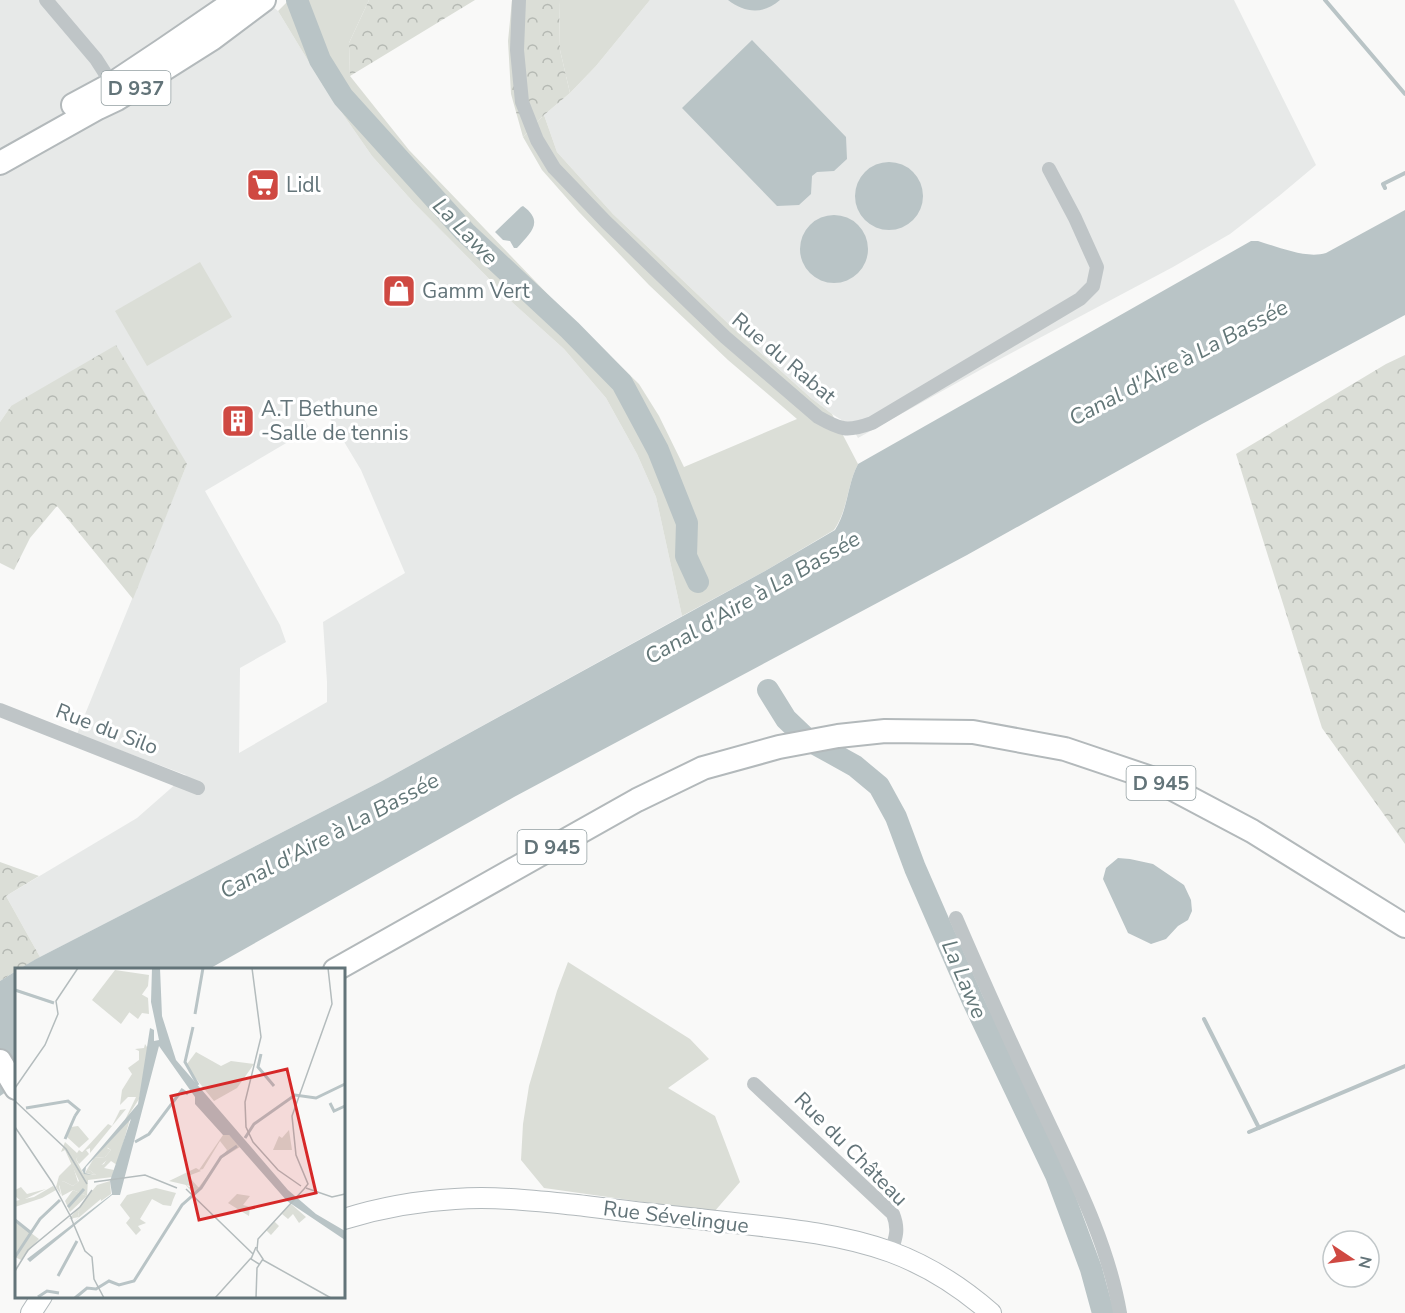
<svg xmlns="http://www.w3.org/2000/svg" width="1405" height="1313" viewBox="0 0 1405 1313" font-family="'Nunito Sans',sans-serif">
<defs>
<pattern id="forest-crowns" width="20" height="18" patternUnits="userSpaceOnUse" patternTransform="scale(1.5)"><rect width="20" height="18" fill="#dbded7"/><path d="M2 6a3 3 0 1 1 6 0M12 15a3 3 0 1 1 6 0" fill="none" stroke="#b5b9b3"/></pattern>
</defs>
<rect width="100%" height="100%" fill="#f9f9f8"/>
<!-- built -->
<path fill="#e7e9e8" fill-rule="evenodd" d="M0,0H265L278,11L324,87L372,156L414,203L514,304L564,349L606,398L637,454L656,497L682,616L382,781L40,957L6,896L137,818L186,775L77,734L187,464L11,406L0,422ZM319,400L361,470L405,573L323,622L327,682V702L239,753L240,668L286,642L280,625L205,491L310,429L299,411Z
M650,0H1234L1316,165L1279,196L1230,234L1173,267L989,365L858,438L851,426L832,414L811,398L734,329L613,214L557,152L544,115L570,93L596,66Z"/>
<!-- green -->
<path fill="#dbded7" d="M289,0H369L349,43L350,76L409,150L559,306L639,384L659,416L684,467L797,419L728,360L649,285L579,212L542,170L523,137L544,115L557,152L613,214L734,329L811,398L832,414L858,464C847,485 848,510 834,530L765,571L682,616L656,497L637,454L606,398L564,349L514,304L414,203L372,156L324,87L278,11Z
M559,0H650L596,66L570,93L560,50Z
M200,262L232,317L147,366L115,311Z
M568,962L690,1039L709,1059L668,1088L715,1116L740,1182L714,1212L544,1188L521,1160L523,1124L529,1086L557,991Z"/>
<!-- forest -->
<path fill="url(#forest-crowns)" d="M369,0H475L350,76L349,43Z
M512,0H559L560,50L570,93L544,115L523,137L511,94L508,41Z
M116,345L187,464L133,599L57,506L30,538L14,570L0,563V422L11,406Z
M1405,355V844L1322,728L1236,454L1386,364Z
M0,862L39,876L6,896L40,957L19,969L16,970V971L0,981Z"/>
<!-- water -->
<path fill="#b9c4c6" d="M728,0H780C763,15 745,13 728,0Z
M752,40L846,137L847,159L834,171L817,172L812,176L811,194L799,205L777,206L682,108Z
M855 196a34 34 0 1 1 68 0a34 34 0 1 1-68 0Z
M523,206C545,222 530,233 517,248H514L510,241L503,240L495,232L521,207Z
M1405,210V315L1202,424L967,555L514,797L209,969H19L36,959L382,781L765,571L835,530C848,510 847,485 858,464L1251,241H1258C1278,247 1306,259 1326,253Z
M800 249a34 34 0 1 1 68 0a34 34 0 1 1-68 0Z
M1118,858L1130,859L1153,864L1184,885L1191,900L1192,911L1188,920L1178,926L1166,939L1151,944L1128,933L1103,879L1106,868Z
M16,971V1085L0,1096V981Z"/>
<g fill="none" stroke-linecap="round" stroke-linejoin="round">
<!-- stream -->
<path stroke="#b9c4c6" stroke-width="4" d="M1325,0L1405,94
M1385,188L1383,184L1405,173
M1204,1019L1259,1128
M1249,1132L1405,1066"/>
<!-- river -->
<path stroke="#b9c4c6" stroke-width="22" d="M297,0L320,60L343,97L465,232L570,330L622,383L658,450L687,523L686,556L698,582
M768,690L786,719L808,740L855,766L879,786L896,817L915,868L973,1001L1056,1175L1091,1269L1103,1313"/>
<defs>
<path id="secondary" d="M344,1219C379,1208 418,1201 455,1199C496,1196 537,1201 577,1205C618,1210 658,1215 699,1219C763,1227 830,1230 891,1252C929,1266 960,1286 991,1313
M31,1313L42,1296"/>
<path id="primary" d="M73,105L112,84L163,50L236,0
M0,163L98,108L117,99L212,39L264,0
M335,970L637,800L703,768L779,747L838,736L885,731L973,732L1065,749L1154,779L1252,831L1405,926
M0,1061L16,1088"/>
</defs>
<!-- secondary casing -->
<use href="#secondary" stroke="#b2b9bc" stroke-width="22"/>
<!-- primary casing -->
<use href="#primary" stroke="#b3b9bb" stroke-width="26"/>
<!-- minor -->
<path stroke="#bfc5c7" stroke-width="14" d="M46,0L96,59L112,84
M519,0L517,50L522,102L537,140L554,168L606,222L725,337L818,417C841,430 847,432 872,423L1080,299L1093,286L1097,267L1075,218L1049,169
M0,710L198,788
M956,918C984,983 1013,1048 1044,1113C1074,1177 1108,1243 1120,1313
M754,1084L893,1214C899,1229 896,1237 891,1252"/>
<!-- secondary -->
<use href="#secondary" stroke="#fff" stroke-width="20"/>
<!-- primary -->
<use href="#primary" stroke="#fff" stroke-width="22"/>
</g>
<!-- icons -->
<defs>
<symbol id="supermarket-square" viewBox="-11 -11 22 22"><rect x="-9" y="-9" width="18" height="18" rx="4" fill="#cf4942" stroke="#fff"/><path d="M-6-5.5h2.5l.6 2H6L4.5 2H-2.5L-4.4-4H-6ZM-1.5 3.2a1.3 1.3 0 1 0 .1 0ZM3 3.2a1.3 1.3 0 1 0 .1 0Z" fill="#fff"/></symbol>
<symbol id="shop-square" viewBox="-11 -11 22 22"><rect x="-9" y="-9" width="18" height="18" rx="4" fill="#cf4942" stroke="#fff"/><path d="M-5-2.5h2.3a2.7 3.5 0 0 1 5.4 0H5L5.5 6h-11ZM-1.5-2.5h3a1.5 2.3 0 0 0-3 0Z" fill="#fff"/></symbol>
<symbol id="building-square" viewBox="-11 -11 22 22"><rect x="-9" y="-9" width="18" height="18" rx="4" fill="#cf4942" stroke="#fff"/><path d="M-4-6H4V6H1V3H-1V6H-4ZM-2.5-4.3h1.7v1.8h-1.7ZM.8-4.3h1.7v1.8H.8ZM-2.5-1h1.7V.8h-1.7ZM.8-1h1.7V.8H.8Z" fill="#fff"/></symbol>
</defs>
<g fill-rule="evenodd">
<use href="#supermarket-square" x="244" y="166" width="38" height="38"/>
<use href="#shop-square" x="380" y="272" width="38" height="38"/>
<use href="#building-square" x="219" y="402" width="38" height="38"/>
</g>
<g text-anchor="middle" stroke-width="6" stroke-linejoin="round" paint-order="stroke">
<!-- shield labels -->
<g fill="#fff" stroke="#929ea1" stroke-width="1.5">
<rect x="101.5" y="71" width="69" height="34" rx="4.5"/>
<rect x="1126.5" y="766" width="69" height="34" rx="4.5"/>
<rect x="517.5" y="830" width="69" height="34" rx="4.5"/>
</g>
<g font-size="20" font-weight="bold" fill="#637479">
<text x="136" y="95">D 937</text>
<text x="1161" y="790">D 945</text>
<text x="552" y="854">D 945</text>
</g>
<!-- poi labels -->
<g font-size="21" fill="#637479" stroke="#fff" text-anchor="start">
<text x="286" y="192">Lidl</text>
<text x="422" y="298">Gamm Vert</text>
<text x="261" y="416">A.T Bethune<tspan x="261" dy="24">-Salle de tennis</tspan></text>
</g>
<!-- street labels -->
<g font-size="21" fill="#637479" stroke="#fff">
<text transform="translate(784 358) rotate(40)" y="7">Rue du Rabat</text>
<text transform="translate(107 729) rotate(21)" y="7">Rue du Silo</text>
<text transform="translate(851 1149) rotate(45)" y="7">Rue du Château</text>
<text transform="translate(676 1217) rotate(7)" y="7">Rue Sévelingue</text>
</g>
<!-- water labels -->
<g font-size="22" font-style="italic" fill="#637778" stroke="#fff">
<text transform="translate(466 231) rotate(46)" y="8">La Lawe</text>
<text transform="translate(1178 362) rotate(-28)" y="8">Canal d'Aire à La Bassée</text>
<text transform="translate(752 597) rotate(-30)" y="8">Canal d'Aire à La Bassée</text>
<text transform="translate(329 835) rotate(-28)" y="8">Canal d'Aire à La Bassée</text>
<text transform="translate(965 979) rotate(67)" y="8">La Lawe</text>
</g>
</g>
<!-- overview -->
<g transform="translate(15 968)">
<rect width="330" height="330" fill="#f9f9f8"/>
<path d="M126,26L133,30L134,46L127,45L123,51L114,44ZM115,151L102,197L96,193L89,200L99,202L98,209L73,212L72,228L58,222L47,228L44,216L48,213L58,218L64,213L50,182L46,184L50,174L62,185L64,182L68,185L61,191L68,205L81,207L73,201L89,196L102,174L92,180L96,182L90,189L79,190ZM63,158L74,171L64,180L52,169L56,159ZM274,162L277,182H258L264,168L267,170ZM208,167H214L225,179L207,190L180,227L167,213L174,219H184L212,182L205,173L188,201L184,202ZM95,213L96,226L86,233L85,225L63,244L64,249L54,251L82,217ZM6,219L12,226L31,221L6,233L0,228V222ZM141,220L161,225L158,232L156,238L148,237L137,231L125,251L131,255L123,258L126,262L121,267L111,255L115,250L105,237L112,227ZM276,236L291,249L284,255L278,246L273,251L267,246L259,253L264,258L256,267L251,262ZM0,253L24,271L6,292L0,289Z" fill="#dbded7"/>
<path d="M100,2L134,7L133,18L106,56L77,32ZM130,76L134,82L124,131L108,156L121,129H113L105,137L107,122L117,106L113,100L124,92V83L120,81L129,80ZM181,84L206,98L216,93L239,96L222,120L199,133L174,102L172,96ZM111,141L75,185V180L71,182L74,186L64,196L61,191L93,156L97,158L105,142ZM106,171L99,191L95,189L80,203L73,201L81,207L70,205L79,190L90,189L96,182L92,179ZM57,195L63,214L58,218L48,213L44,218L46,227L41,219L44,208ZM181,200L186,203L173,208L184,220L154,213ZM38,218L41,222L27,230L0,239V233L19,229ZM86,220L93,225L55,257L64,249L63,244ZM58,222L72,228L55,244L50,233ZM222,226L235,228L228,237L235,239L234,248L213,235Z" fill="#dbded7"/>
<path d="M137,0H145L147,48L161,92L273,222L301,246L330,263V272L272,233L214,167H208L180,136V129L144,78L105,227H97L15,294L12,291L97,226L95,213L116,151L71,199L70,205L77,207L69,206L67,202L123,136L135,60L139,62V73L144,72L136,34Z" fill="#b9c4c6"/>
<path fill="none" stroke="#b9c4c6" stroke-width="3" d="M0,22L39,35M180,46L188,0M178,59L170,94L183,117M246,86L243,99L259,118M315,135L319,143L330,138M11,140L53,133L64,142L60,148M230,170L239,156L280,127L301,130L330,116M50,171L60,148M120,174L134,166L167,122L173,126M53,239L69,221M0,252L15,264M0,289L25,251L45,232M43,308L62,273M23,329L32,323L44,325M60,330L72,320L81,321L94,313L104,317L119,313L167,237L186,220L206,189L222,178"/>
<path fill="none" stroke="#b4bcbd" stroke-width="1.5" d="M237,0L246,69L230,134L231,159L238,174L263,202L286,218M0,120L30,77L43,46L41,33L63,0M0,133L51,181L72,216M0,159L37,214L57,251M79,214L130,207L162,220M291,220L317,229L330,226M171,221L238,286M289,221L293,216L281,187L277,148L317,36L313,0M56,250L70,283L77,289L79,311L89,330M241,279L236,291L244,296M248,292L316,330M0,303L13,282L65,239L77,222M200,330L236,290M241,330L242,300L248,291L242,282L243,271L289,221"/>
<path fill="#d62828" fill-opacity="0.15" stroke="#d62828" stroke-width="3" d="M272,101L301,225L184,252L156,128Z"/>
<rect width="330" height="330" fill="none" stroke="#637479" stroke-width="3"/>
</g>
<!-- north arrow -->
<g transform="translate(1351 1259) rotate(103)"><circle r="28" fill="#ffffff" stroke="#c1c7c9" stroke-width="1.5"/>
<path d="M0-4.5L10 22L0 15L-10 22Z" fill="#cf4942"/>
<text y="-9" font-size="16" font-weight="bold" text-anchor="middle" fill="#637479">N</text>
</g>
</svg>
